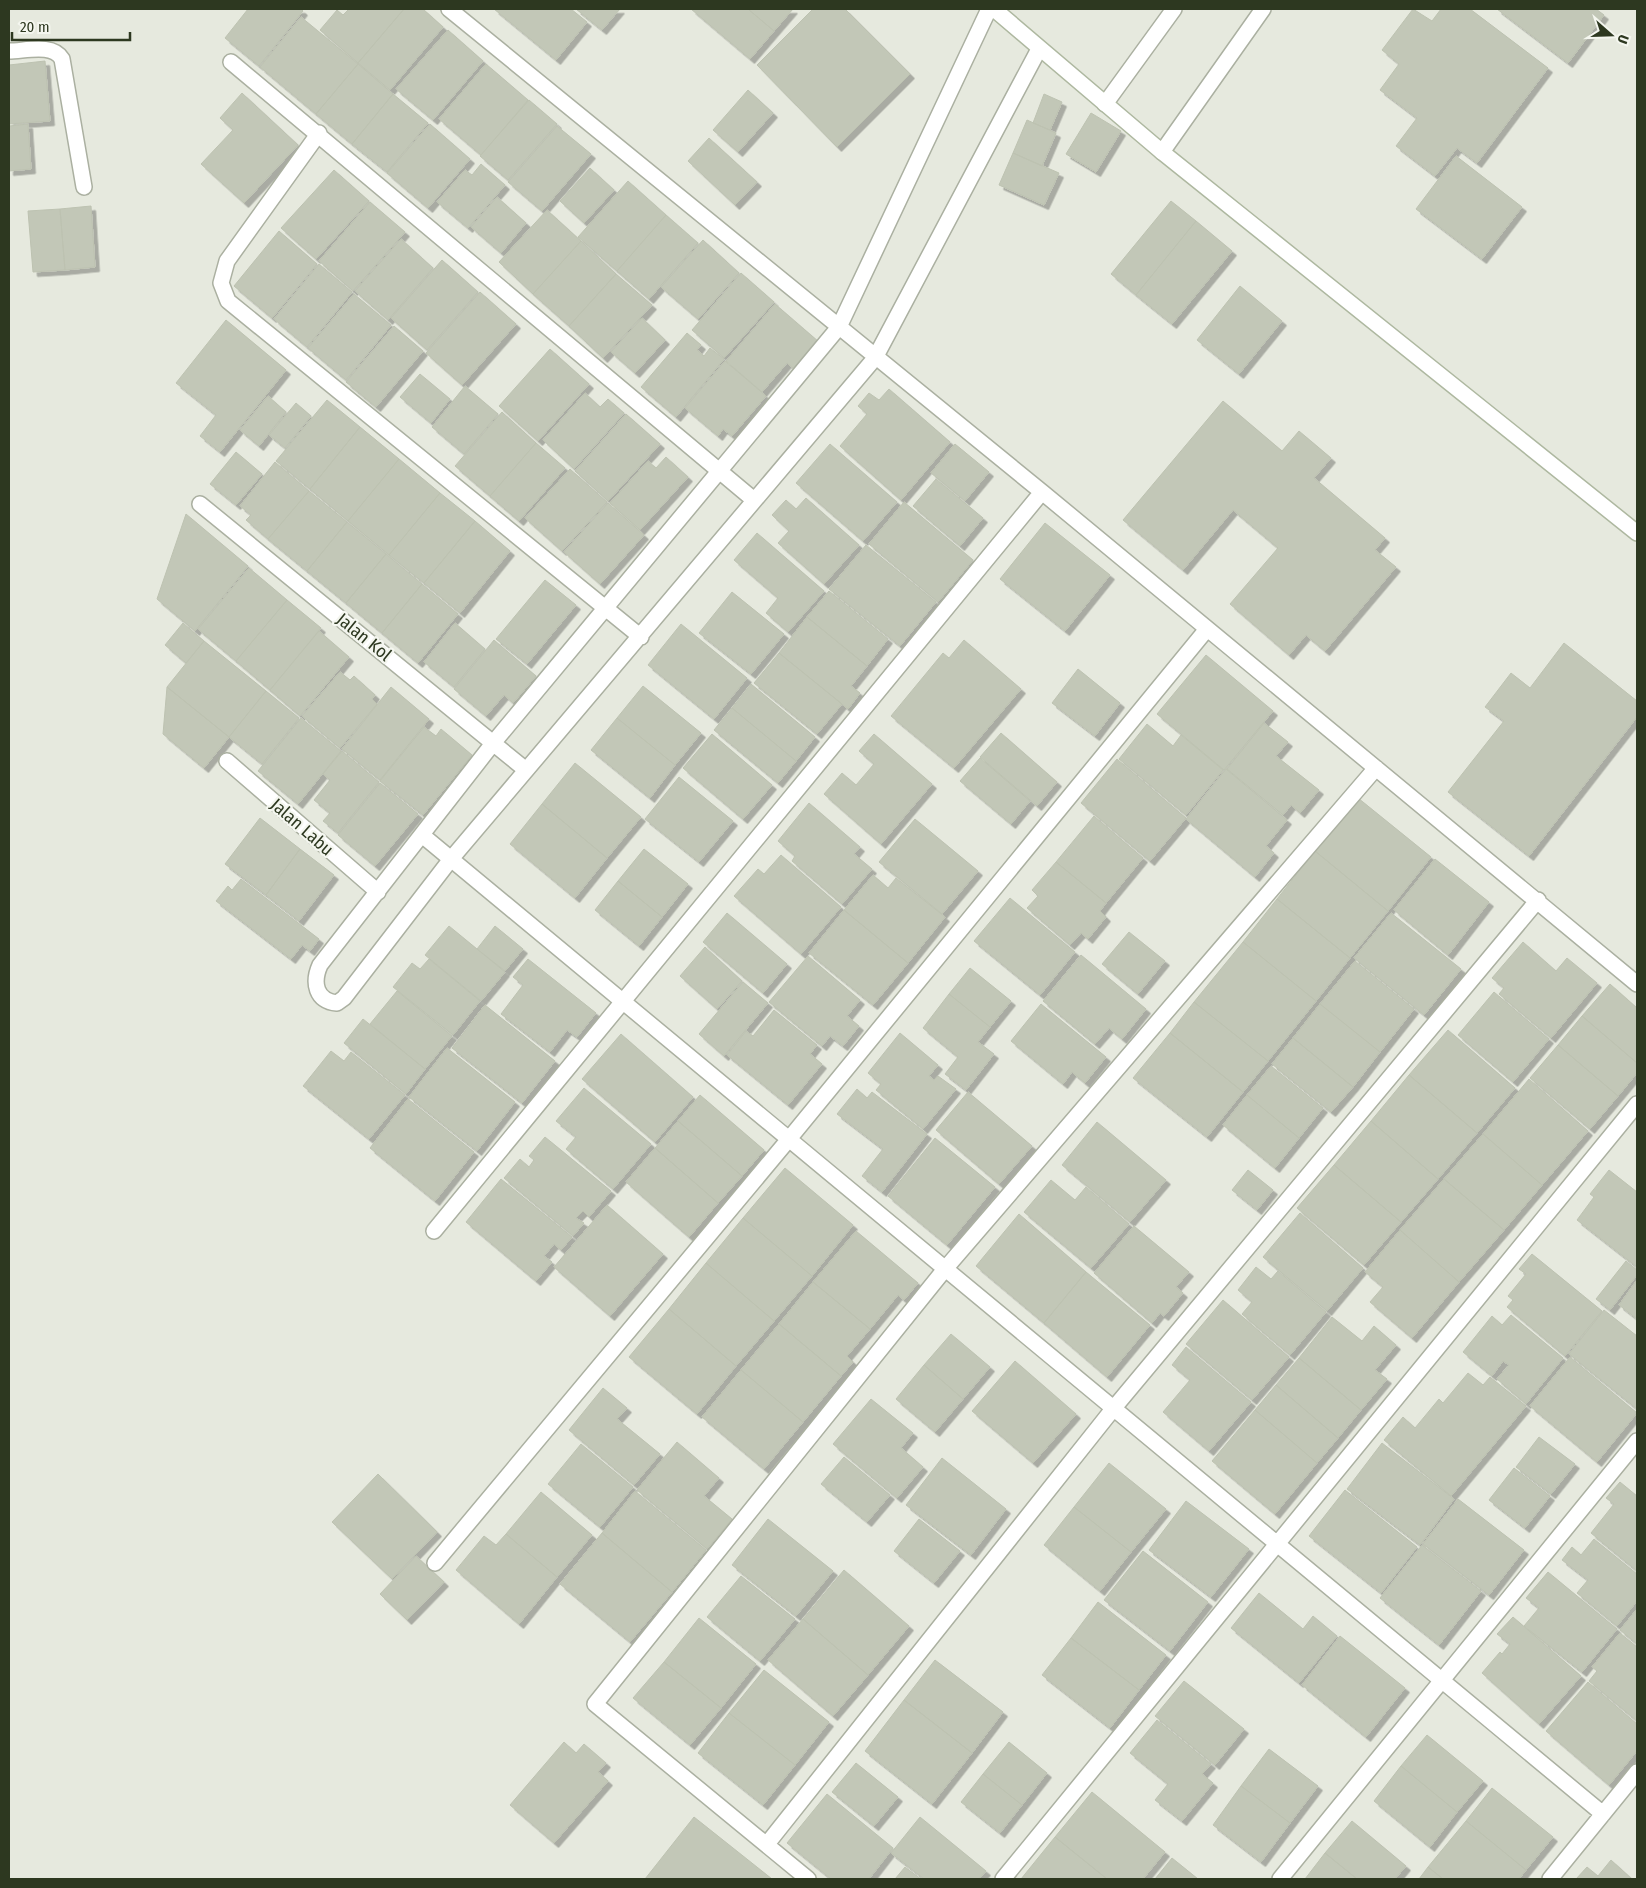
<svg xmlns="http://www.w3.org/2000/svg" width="1646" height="1888" viewBox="0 0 1646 1888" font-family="'Fira Sans Condensed',sans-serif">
<defs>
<filter id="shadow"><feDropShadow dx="4.5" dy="4.5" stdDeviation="0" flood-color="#0004"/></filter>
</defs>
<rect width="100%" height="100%" fill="#e6e9de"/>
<!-- building -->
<path fill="#c2c7b7" stroke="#bdc2b1" filter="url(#shadow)" d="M248,9H301L303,11L259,66L225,38Z
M349,9H404L358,63L320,30L337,10L343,15Z
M404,9H423L443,27L390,90L358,63Z
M494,9H571L587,22L556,60Z
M576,9H620L602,30Z
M691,9H748L774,31L750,59Z
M748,9H793L774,31Z
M813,9H845L910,74L837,147L757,65Z
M1413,9L1432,21L1441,9H1470L1548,68L1477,163L1457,148L1435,176L1396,146L1417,118L1380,90L1399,64L1382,50Z
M1497,9H1596L1604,15L1568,63Z
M301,17L358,64L316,114L260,67Z
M448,30L483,61L433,120L396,89Z
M45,61L50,121L9,124V65Z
M358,64L393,94L352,144L316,114Z
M486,64L528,100L481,155L439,119Z
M748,90L773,113L738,152L713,130Z
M242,93L298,145L244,203L201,164L233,130L220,118Z
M393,94L428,123L387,172L352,144Z
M1044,94L1062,102L1050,130L1033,123Z
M529,100L557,124L508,180L480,156Z
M1091,113L1121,131L1096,172L1066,154Z
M1027,120L1056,133L1042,166L1013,153Z
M28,124L31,169L9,171V126Z
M430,124L470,159L428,208L387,173Z
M557,126L591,154L542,211L508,182Z
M709,138L757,182L735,205L688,161Z
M1013,153L1059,173L1044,205L999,185Z
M1456,156L1522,207L1482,259L1416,209Z
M481,164L505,185L468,228L437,202L465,170L472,175Z
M590,168L614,190L584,223L560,201Z
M334,170L369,201L316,259L281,228Z
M628,181L666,215L617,271L578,237Z
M497,197L526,223L501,253L471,227Z
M1171,201L1196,221L1136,295L1111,274Z
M370,202L405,232L353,291L319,261Z
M91,206L95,267L65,270L60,209Z
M60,209L65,270L33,272L28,211Z
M547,210L581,241L533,294L499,262Z
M666,215L698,243L649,299L617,271Z
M1196,221L1232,251L1172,324L1136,295Z
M279,231L317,264L272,318L234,286Z
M401,239L433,268L388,320L355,291Z
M703,240L739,273L698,319L661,287Z
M581,241L616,274L569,326L533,294Z
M442,260L478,292L427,350L391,318Z
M319,264L352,292L307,347L274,319Z
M741,273L774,302L724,358L692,330Z
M616,274L652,305L603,358L569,326Z
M1240,286L1282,321L1239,374L1197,340Z
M480,292L516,324L462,385L426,353Z
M354,294L391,325L346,380L308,348Z
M775,304L819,342L795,370L787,363L762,392L726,361Z
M642,318L665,340L635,373L611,352Z
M226,320L286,370L220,452L200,436L216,415L176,383Z
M394,326L423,351L376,407L346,382Z
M687,333L701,345L697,350L704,356L710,348L724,359L676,417L641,387Z
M550,349L589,384L538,441L499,406Z
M725,361L766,396L732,436L723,429L718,436L685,408Z
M420,374L450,399L431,423L400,397Z
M465,386L498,414L464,454L432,427Z
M889,389L950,442L901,500L840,446L867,414L858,406L869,393L879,400Z
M585,393L600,407L608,399L624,413L574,469L543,440Z
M268,396L286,412L259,446L240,430Z
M327,400L360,427L310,489L276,461Z
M1223,401L1282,451L1299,431L1331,458L1314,478L1385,538L1375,550L1396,567L1325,651L1306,635L1289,655L1230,604L1278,548L1233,510L1183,570L1123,520Z
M296,403L311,416L285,448L269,435Z
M502,412L536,443L490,496L455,466Z
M626,414L660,444L608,501L575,471Z
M360,427L399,459L348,521L310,489Z
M536,443L565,468L519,521L490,496Z
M830,444L897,502L863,541L796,483Z
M955,444L989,472L965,501L931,473Z
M236,452L262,474L236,505L210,484Z
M666,457L688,477L640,530L610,503L648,461L656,468Z
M399,459L440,493L389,555L348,521Z
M275,462L309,491L268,539L246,520L251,515L240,506Z
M570,469L607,502L562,551L525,518Z
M936,479L983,518L960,546L913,506Z
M309,491L347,522L307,571L268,539Z
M440,493L475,521L424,583L389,555Z
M806,498L859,545L824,584L778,543L789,531L772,515L786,500L796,509Z
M904,502L973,560L938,602L869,544Z
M608,503L644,535L600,584L564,552Z
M186,514L248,566L195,631L157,599Z
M475,521L510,551L460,613L424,583Z
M347,522L386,554L346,603L307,571Z
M1045,523L1110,575L1065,631L1000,579Z
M757,533L824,591L788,632L766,613L778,598L734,560Z
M866,545L936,602L900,646L829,589Z
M386,554L422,584L382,633L346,603Z
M249,568L287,600L236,661L198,629Z
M545,580L576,605L527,664L496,639Z
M422,584L458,614L418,663L382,633Z
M829,591L888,639L867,666L807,617Z
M732,592L784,634L751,674L699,633Z
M287,600L321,628L270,690L236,661Z
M807,617L867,666L851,686L860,693L848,709L779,653Z
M183,623L204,641L186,663L165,645Z
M455,623L485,649L454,687L424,662Z
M681,624L747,678L714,719L648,665Z
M319,631L349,657L300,716L270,690Z
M494,640L536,676L513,703L504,695L486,716L454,689Z
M964,640L1021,689L954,768L891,716L943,653L949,658Z
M204,641L266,691L229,737L167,687Z
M1564,643L1637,701V717L1529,856L1448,792L1504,721L1485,707L1511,673L1530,688Z
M779,653L842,704L817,734L754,683Z
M1206,655L1273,711L1224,770L1157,714Z
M1078,669L1120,703L1095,736L1052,703Z
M340,672L350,680L354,676L375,695L372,699L377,704L340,748L302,716Z
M751,684L815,737L796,761L732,708Z
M643,686L701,733L675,765L617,718Z
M167,687L229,737L204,768L163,734Z
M391,687L429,719L380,780L342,749Z
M266,691L299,718L262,764L229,737Z
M732,708L796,761L778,783L714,730Z
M301,718L341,751L298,804L258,771Z
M617,718L675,765L650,798L591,750Z
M1264,723L1288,742L1276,756L1319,790L1300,813L1291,805L1283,815L1227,769Z
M1147,724L1173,746L1181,735L1223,770L1186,815L1119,759Z
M424,727L436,736L441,729L472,755L423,815L380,781Z
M1001,733L1057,782L1037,806L980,757Z
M712,734L772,785L743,819L683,768Z
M874,734L932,784L881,844L824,794L842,773L856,785L874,764L859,751Z
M342,751L379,782L338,833L323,821L330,813L314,800L330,780L323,774Z
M980,758L1030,801L1011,824L960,781Z
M1117,759L1186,818L1150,861L1081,803Z
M575,763L641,817L607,858L542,804Z
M1226,769L1287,820L1266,846L1274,853L1255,877L1186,819Z
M679,777L733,821L699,862L645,819Z
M380,783L418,814L375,866L338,835Z
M1358,798L1431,857L1388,911L1315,851Z
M809,803L860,847L854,854L872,869L842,904L792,861L795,856L778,841Z
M542,804L607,858L575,898L510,844Z
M1094,816L1143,858L1106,903L1056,862Z
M260,818L300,849L266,895L225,864Z
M915,819L978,871L942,914L879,862Z
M300,849L334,875L299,921L266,895Z
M644,849L688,884L662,917L618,881Z
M1315,851L1388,911L1350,958L1277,899Z
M781,855L841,907L801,954L734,896L758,869L764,874Z
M1435,859L1489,902L1448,955L1394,910Z
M1056,862L1106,903L1100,911L1106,917L1088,939L1081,933L1070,945L1027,908L1038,896L1032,890Z
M873,875L888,888L896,878L945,917L908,963L844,910Z
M241,879L319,939L310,951L302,945L291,959L216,901L228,886L232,890Z
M618,881L662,917L639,946L595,910Z
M1010,898L1075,952L1040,995L974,941Z
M1277,899L1350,958L1316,1001L1243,942Z
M844,910L908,963L873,1005L809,953Z
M727,913L787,964L763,993L703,942Z
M1391,913L1461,969L1424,1015L1354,958Z
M449,926L505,972L481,1001L425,955Z
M495,926L523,949L505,971L477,949Z
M1129,932L1165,961L1138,994L1102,964Z
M1243,942L1316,1001L1268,1061L1194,1002Z
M1523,942L1556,971L1567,958L1597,983L1551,1038L1499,994L1504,988L1492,978Z
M705,947L742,981L717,1009L680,976Z
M1081,955L1146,1009L1122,1039L1109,1028L1095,1044L1043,1001Z
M808,956L860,1000L847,1016L859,1026L843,1046L830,1036L822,1046L769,1002Z
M429,959L480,1001L453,1035L393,987L412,963L420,969Z
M528,959L596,1013L577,1037L567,1030L550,1052L501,1014L523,985L513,977Z
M1355,961L1414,1009L1380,1052L1320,1004Z
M970,968L1011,1001L990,1027L949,994Z
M743,982L768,1003L724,1056L699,1034Z
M1610,984L1637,1008V1063L1582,1016Z
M397,991L452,1036L425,1069L370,1024Z
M1494,992L1549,1039L1513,1082L1458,1035Z
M949,994L990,1027L978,1042L994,1054L966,1090L945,1074L958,1057L923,1028Z
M1194,1002L1268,1061L1243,1092L1170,1033Z
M1041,1004L1106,1057L1085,1083L1072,1072L1063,1084L1011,1041Z
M1320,1004L1380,1052L1353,1087L1293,1038Z
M485,1005L555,1061L522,1103L452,1048Z
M774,1010L817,1045L810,1054L822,1064L788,1105L727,1055L746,1031L753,1036Z
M1582,1016L1637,1063V1073L1618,1096L1558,1045Z
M363,1019L425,1069L406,1094L344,1043Z
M1448,1030L1515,1088L1477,1133L1409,1075Z
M900,1033L938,1065L929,1076L934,1080L938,1076L956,1089L923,1129L876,1090L881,1084L868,1073Z
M1170,1033L1243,1092L1207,1137L1133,1078Z
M621,1034L693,1097L655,1142L582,1079Z
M1293,1038L1353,1087L1331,1112L1272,1064Z
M1558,1045L1618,1096L1590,1129L1530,1078Z
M447,1048L515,1102L477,1151L409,1097Z
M331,1051L344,1061L351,1052L405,1095L369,1139L303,1086Z
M1271,1066L1323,1108L1299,1138L1247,1095Z
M1409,1075L1477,1133L1438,1179L1371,1121Z
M1529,1079L1588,1131L1542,1185L1483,1134Z
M584,1088L651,1144L613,1189L566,1149L576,1137L556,1121Z
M857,1089L867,1098L872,1092L927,1134L882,1192L862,1176L883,1149L837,1114Z
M968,1092L1032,1146L999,1184L936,1130Z
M700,1095L764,1150L742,1176L678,1121Z
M1247,1095L1299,1138L1275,1168L1223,1125Z
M408,1099L474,1152L435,1201L370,1148Z
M678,1121L742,1176L718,1203L655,1148Z
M1371,1121L1438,1179L1401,1222L1334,1165Z
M1097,1122L1166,1180L1130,1222L1062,1165Z
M1483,1134L1542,1185L1504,1230L1444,1179Z
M545,1137L611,1191L589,1217L583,1211L576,1218L584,1223L573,1236L504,1178L520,1159L529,1167L534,1160L529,1156Z
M935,1138L995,1187L947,1245L888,1196Z
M655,1148L718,1203L689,1237L626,1182Z
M1334,1165L1401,1222L1364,1265L1297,1208Z
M785,1168L853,1225L812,1276L743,1218Z
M1248,1170L1273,1190L1257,1210L1232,1190Z
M1609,1170L1637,1192V1267L1577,1220L1594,1197L1590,1194Z
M501,1179L572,1237L561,1250L554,1244L544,1256L552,1262L536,1281L466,1222Z
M1444,1179L1504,1230L1459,1282L1400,1230Z
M1051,1180L1075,1200L1086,1187L1129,1224L1091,1268L1024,1212Z
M607,1205L663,1254L610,1316L554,1267Z
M1300,1213L1363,1268L1327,1311L1263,1257Z
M1019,1214L1086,1272L1044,1323L976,1266Z
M743,1218L812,1276L774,1321L706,1263Z
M1134,1226L1189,1272L1176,1287L1183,1293L1164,1316L1160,1313L1152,1323L1094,1273Z
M1400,1230L1459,1282L1412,1338L1370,1302L1383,1287L1365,1272Z
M856,1231L918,1283L904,1300L898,1295L870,1329L813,1282Z
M1532,1254L1602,1311L1565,1356L1507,1307L1513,1300L1508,1296L1526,1274L1519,1269Z
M1626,1261L1637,1270V1275L1610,1310L1596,1299Z
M706,1263L774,1321L736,1366L669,1309Z
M1256,1267L1271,1279L1278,1271L1326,1312L1290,1355L1242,1314L1252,1302L1238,1290Z
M1086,1272L1150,1325L1107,1377L1044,1323Z
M1637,1280V1319L1619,1305Z
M813,1282L870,1329L847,1356L853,1362L841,1376L779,1324Z
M1223,1300L1289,1357L1252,1400L1186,1344Z
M669,1309L736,1366L697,1414L629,1357Z
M1604,1310L1637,1336V1409L1569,1354Z
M1511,1315L1563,1358L1526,1404L1497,1379L1509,1365L1503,1361L1492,1376L1463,1352L1492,1316L1502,1325Z
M1332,1317L1362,1341L1374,1326L1396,1345L1375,1370L1387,1379L1361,1410L1299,1358Z
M779,1324L841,1376L803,1422L741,1370Z
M951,1334L990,1367L963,1399L924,1365Z
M1186,1347L1251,1402L1209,1451L1163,1412L1190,1380L1172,1365Z
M1570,1357L1637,1413L1597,1462L1530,1406Z
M1299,1358L1361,1410L1338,1438L1276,1385Z
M1015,1361L1076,1414L1033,1463L972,1411Z
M924,1365L963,1399L935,1432L896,1399Z
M741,1370L803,1422L764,1469L702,1417Z
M1468,1373L1483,1385L1490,1377L1526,1406L1451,1496L1384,1440L1403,1417L1415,1428L1439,1399L1443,1403Z
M1276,1385L1338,1438L1317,1463L1255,1410Z
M603,1388L627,1408L617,1419L660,1454L634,1485L569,1430Z
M871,1399L913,1433L901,1448L923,1467L897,1498L833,1444Z
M1255,1410L1317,1463L1275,1514L1212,1461Z
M1539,1437L1575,1464L1551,1494L1516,1467Z
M677,1442L719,1478L704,1496L732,1519L707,1549L637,1490Z
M1382,1443L1454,1499L1420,1545L1347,1489Z
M581,1444L633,1487L600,1527L548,1484Z
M844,1457L890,1495L867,1522L821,1484Z
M942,1458L1006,1509L971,1555L906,1505Z
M1109,1463L1166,1509L1131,1552L1074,1507Z
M1514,1468L1550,1496L1525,1528L1489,1500Z
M378,1474L437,1532L392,1579L332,1522Z
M1620,1482L1637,1496V1571L1591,1533L1614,1504L1606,1498Z
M1345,1490L1417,1547L1381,1593L1309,1536Z
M635,1491L706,1550L672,1592L602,1533Z
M541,1492L592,1535L557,1577L506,1534Z
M1458,1499L1524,1550L1489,1595L1423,1544Z
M1186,1501L1249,1549L1211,1597L1149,1550Z
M1074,1507L1131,1552L1100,1591L1044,1545Z
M768,1519L833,1571L796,1616L732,1565Z
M919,1519L960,1551L934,1583L894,1551Z
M602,1533L672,1592L630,1642L560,1584Z
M506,1534L557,1577L519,1624L456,1570L484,1536L496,1545Z
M1594,1539L1637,1574V1601L1617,1626L1577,1593L1588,1580L1562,1560L1572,1547L1581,1555Z
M1422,1545L1481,1591L1439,1645L1380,1598Z
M1143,1551L1208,1602L1170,1651L1104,1600Z
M416,1556L444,1582L407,1620L380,1594Z
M844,1570L909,1626L868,1675L803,1619Z
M1548,1572L1617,1629L1582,1672L1524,1626L1539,1608L1526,1598Z
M741,1576L795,1619L760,1661L707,1617Z
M1259,1593L1303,1629L1313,1616L1337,1636L1299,1683L1231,1628Z
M1098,1602L1166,1655L1139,1690L1071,1638Z
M1637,1609V1644L1620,1630Z
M1513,1617L1581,1676L1539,1724L1482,1673L1500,1652L1502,1654L1510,1644L1497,1634Z
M699,1618L756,1664L721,1708L664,1662Z
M803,1619L868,1675L833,1716L768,1660Z
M1620,1633L1637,1647V1721L1589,1681L1597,1671L1592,1667Z
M1340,1636L1405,1688L1366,1737L1302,1685Z
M1071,1638L1139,1690L1110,1728L1042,1675Z
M935,1660L1003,1712L972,1753L904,1700Z
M664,1662L721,1708L690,1745L633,1698Z
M764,1670L829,1722L795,1765L729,1713Z
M1184,1681L1244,1729L1215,1765L1155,1716Z
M1588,1682L1637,1724V1751L1609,1785L1546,1731Z
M904,1700L972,1753L932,1804L865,1751Z
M729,1713L795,1765L763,1805L698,1753Z
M1157,1720L1211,1764L1202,1774L1213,1783L1182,1821L1155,1800L1168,1784L1130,1753Z
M1427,1735L1483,1781L1457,1812L1401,1766Z
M564,1742L576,1753L584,1744L606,1763L598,1772L608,1781L554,1843L510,1805Z
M1009,1742L1047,1773L1022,1805L983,1774Z
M1269,1749L1318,1786L1290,1823L1241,1786Z
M856,1763L898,1797L874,1826L832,1792Z
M1401,1766L1457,1812L1430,1847L1374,1801Z
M983,1774L1022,1805L1000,1833L961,1802Z
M1241,1786L1290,1823L1261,1862L1213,1825Z
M1492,1788L1553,1837L1526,1870L1466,1821Z
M1092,1792L1165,1852L1143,1879H1107L1055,1837Z
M827,1794L893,1848L869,1879H831L787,1843Z
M694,1817L772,1879H645Z
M920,1817L986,1871L979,1879H924L891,1853Z
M1352,1821L1406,1866L1395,1879H1357L1325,1853Z
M1466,1821L1526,1870L1519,1879H1443L1428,1867Z
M1055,1837L1107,1879H1021Z
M1325,1853L1357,1879H1305Z
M1172,1858L1198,1879H1155Z
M1611,1860L1632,1879H1576L1587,1867L1598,1876Z
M905,1867L921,1879H895Z
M1428,1867L1443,1879H1419Z"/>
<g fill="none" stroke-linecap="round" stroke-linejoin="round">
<defs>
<path id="street" d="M449,9L1042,492L1637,984
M989,9L839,327L494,742L320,965C312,983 316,1001 337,1003L344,998L451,859L875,358L1039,49
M9,51C25,51 53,43 62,59L84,187
M231,62L754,500
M1105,104L1174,9
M319,133L227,261L221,283L228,301L641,637
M1162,152L1263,9
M200,504L526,770
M227,761L378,892
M422,835L1603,1814
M434,1231L1042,492
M435,1563L789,1139L1207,629
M767,1844L1113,1409L1538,900
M808,1879L595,1704L945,1269L1376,768
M1003,1879L1637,1104
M1280,1879L1637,1441
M1550,1879L1637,1772"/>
<path id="secondary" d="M994,9L1162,152L1637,533"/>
</defs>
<!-- street casing -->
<use href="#street" stroke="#abb0a1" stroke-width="18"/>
<!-- secondary casing -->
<use href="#secondary" stroke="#aeb8a0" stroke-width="18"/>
<!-- street -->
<use href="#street" stroke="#fff" stroke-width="15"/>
<!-- secondary -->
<use href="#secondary" stroke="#fff" stroke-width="15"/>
</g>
<g text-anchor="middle" stroke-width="4.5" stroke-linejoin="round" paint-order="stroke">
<!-- street labels -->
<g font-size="18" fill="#2d3820" stroke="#f4f6ef">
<text transform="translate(364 637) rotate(39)" y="6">Jalan Kol</text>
<text transform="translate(302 827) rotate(41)" y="6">Jalan Labu</text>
</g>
</g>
<!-- border -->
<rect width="1646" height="1888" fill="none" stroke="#2d3820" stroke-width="20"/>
<!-- north arrow -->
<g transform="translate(1611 35) rotate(110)" stroke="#f4f6ef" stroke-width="4" paint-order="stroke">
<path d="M0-4L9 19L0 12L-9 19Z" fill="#2d3820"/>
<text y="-8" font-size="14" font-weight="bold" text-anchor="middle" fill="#2d3820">U</text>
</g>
<!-- scale -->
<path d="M12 32v8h118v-8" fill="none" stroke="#2d3820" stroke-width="2.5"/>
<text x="20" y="32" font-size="15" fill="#2d3820" stroke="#f4f6ef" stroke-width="4" paint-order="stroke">20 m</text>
</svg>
